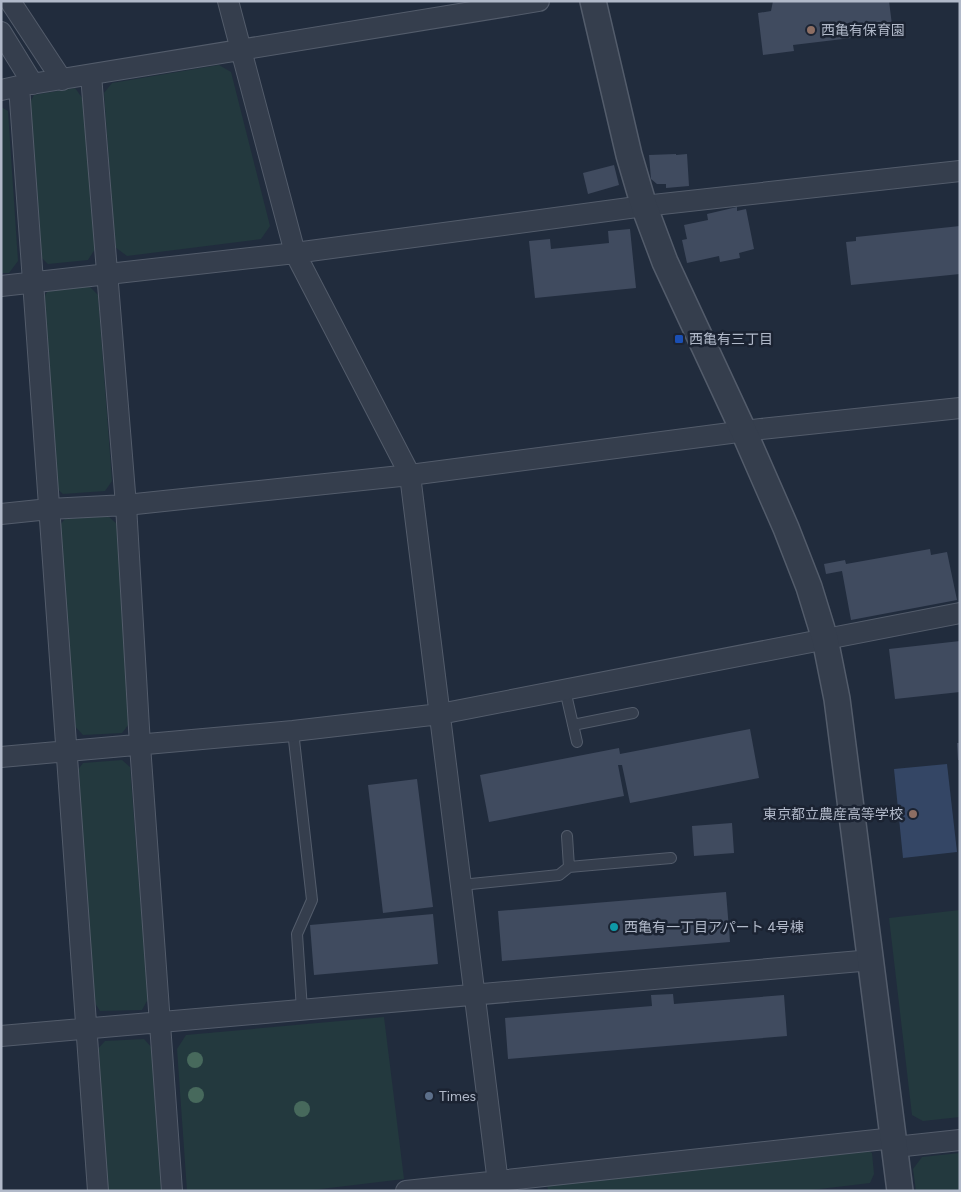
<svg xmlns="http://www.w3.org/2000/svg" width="961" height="1192" viewBox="0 0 961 1192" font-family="Figtree,'Noto Sans JP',sans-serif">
<rect width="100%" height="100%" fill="#212c3d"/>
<!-- green -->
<path fill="#23393e" d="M219,65L231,72L270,226L261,239L127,256L115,247L104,93L112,83Z
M75,88L83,99L95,249L88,260L48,264L38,254L28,106L34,95Z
M1,107L8,111L18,261L9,273H1Z
M89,286L98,295L112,481L105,491L63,494L52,484L41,302L49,289Z
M108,516L117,524L129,724L122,733L83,735L71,722L57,528L65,519Z
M122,760L130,767L148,999L142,1010L100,1011L93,1000L77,771L83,763Z
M960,910V1117L923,1121L912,1115L889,918Z
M384,1017L404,1179L304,1191H187L177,1049L186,1035Z
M144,1039L153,1049L163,1191H106L96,1051L105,1041Z
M863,1148L872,1153L874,1174L870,1183L803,1191H548L547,1184Z
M960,1153V1191H916L913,1169L922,1157Z"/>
<!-- water -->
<path fill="#344665" d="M947,764L957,852L903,858L894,769Z"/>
<!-- building -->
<path fill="#404b5f" d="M773,1H889L893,33L793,45L794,51L763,55L758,13L771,11Z
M676,154V155L687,154L689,186L666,188V184H657L651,179L649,155Z
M614,165L619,185L588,194L583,173Z
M737,207V211L746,209L754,249L739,253L740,258L720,262L719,256L687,263L682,240L687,239L684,225L708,220L707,214Z
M960,226V274L851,285L846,242L856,241V237Z
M630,229L636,288L535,298L529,241L550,239L551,249L609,243L608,231Z
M930,549L931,555L947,552L957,600L851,620L842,571L826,574L824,564L845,560L846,564Z
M960,641V692L895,699L889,649Z
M750,729L759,778L630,803L622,765H618L624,796L489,822L480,775L619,748L620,754Z
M957,743H960V760H958Z
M417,779L433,907L383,913L368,785Z
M732,823L734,853L694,856L692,826Z
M726,892L730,942L502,961L498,911Z
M433,914L438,964L314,975L310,925Z
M673,994L674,1004L784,995L787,1036L508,1059L505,1018L652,1006L651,995Z"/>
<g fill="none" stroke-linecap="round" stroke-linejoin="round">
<defs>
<path id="service" d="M565,690L577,742
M573,725L633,713
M293,731L312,900L297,934L302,1010
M567,836L569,867
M461,885L559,875L569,867L671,858"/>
<path id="minor" d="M10,1L62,80
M228,1L295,253L410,475L499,1191
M1,32L33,84
M91,75L126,505L140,745L172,1191
M19,86L98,1191
M1,90L19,86L539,1
M1,286L295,253L644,206L960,171
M1,514L49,509L126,505L410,475L761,429L960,408
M1,757L293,731L440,714L960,613
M1,1036L872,960
M895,1147L960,1140
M406,1191L894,1138"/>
<path id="tertiary" d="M593,1L629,155L644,206L665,262L744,432L786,528L809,587L825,639L837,699L846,769L900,1191"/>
</defs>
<!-- service casing -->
<use href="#service" stroke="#535c6b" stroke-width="12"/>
<!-- minor casing -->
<use href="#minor" stroke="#535c6b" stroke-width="22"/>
<!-- tertiary casing -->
<use href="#tertiary" stroke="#535c6b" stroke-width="28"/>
<!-- service -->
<use href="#service" stroke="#353e4d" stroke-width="10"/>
<!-- minor -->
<use href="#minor" stroke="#353e4d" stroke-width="20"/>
<!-- tertiary -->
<use href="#tertiary" stroke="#353e4d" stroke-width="25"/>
</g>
<!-- trees -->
<g fill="#47695c">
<circle cx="195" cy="1060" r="8"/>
<circle cx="196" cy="1095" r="8"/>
<circle cx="302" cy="1109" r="8"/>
</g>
<!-- markers -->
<g fill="#8d6e63" stroke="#1b2332" stroke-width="2">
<circle cx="811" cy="30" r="5"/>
<circle cx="913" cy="814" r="5"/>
</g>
<rect fill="#1a4fb4" stroke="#1b2332" stroke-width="2" x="674" y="334" width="10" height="10" rx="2.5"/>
<circle fill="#0f9aa8" stroke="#1b2332" stroke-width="2" cx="614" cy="927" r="5"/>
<circle fill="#5c6f8a" stroke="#1b2332" stroke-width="2" cx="429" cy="1096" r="5"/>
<g text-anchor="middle" stroke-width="5" stroke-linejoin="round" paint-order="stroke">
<!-- poi labels -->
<g font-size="14" fill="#b1b9c9" stroke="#1b2332" text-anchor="start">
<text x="821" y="35">西亀有保育園</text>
<text x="689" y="344">西亀有三丁目</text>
<text x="903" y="819" text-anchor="end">東京都立農産高等学校</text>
<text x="624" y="932">西亀有一丁目アパート 4号棟</text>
<text x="439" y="1101">Times</text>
</g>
</g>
<!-- border -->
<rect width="961" height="1192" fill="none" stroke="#b1b9c9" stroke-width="5"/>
</svg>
